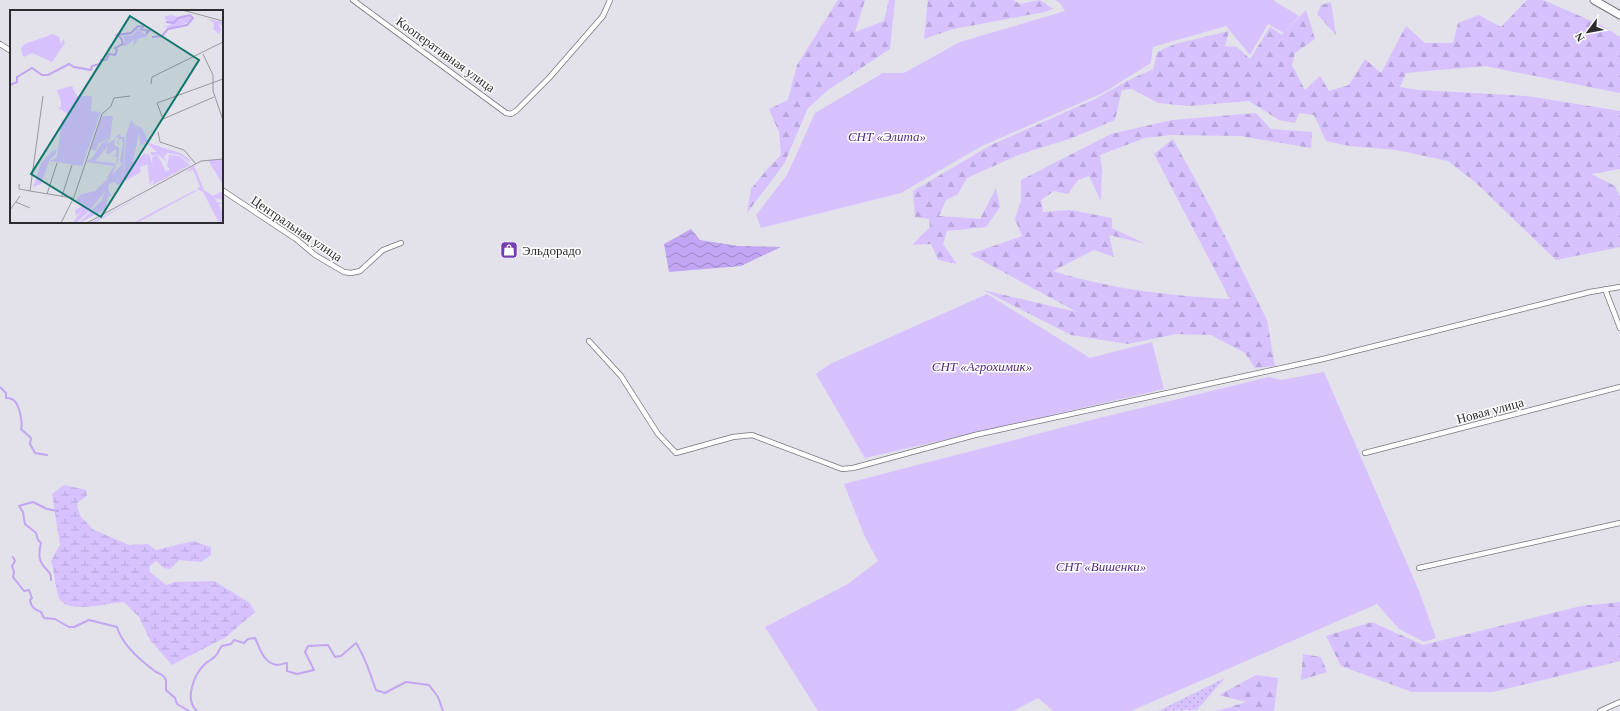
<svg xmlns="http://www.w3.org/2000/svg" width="1620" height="711" viewBox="0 0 1620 711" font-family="Georgia,serif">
<defs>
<pattern id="grass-dots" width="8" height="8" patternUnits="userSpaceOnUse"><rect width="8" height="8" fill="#d7c2ff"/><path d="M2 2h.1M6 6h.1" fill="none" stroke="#b9a7db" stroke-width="1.8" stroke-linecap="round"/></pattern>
<pattern id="forest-firs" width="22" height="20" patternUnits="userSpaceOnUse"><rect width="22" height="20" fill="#d7c2ff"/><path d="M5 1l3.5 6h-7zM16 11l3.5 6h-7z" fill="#b9a7db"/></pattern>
<pattern id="wetland-marsh" width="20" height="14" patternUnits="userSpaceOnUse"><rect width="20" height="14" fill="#d7c2ff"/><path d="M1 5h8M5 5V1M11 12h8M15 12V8" fill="none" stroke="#b9a7db"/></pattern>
<pattern id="water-waves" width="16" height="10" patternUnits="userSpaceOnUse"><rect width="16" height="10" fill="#c2a6f3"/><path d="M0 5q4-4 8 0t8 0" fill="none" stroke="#9e87c5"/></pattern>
</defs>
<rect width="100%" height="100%" fill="#e3e1e9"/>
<!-- grass -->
<path fill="url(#grass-dots)" d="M1225,678L1197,710L1158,711Z"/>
<!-- forest -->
<path fill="url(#forest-firs)" d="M838,0H865L855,32L884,21L889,0H895L890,49L828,90L808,108L784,164L747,213L751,189L768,168L781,155L779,132L769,109L788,100L797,65Z
M928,0H1013L1020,4L1040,0L1053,9L1045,12L953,29L924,39Z
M1527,0H1543L1603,26L1620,37V93L1485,66L1406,73L1400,87L1419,90L1527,96L1620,111V169L1591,174L1615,186L1620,197V247L1556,260L1475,182L1448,161L1396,150L1349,146L1326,141L1314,115L1299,113L1295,123L1279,120L1249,101L1189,106L1158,103L1132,89L1122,90L1115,120L1072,138L1021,154L967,178L958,194L946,200L939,216L980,219L996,188L1000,207L986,227L947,231L943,244L957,264L938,260L931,244L912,245L930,227L929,219L915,217L913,191L991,145L1095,99L1127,81L1153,69L1157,52L1175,44L1229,31L1225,46L1237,47L1250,59L1270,27L1282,35L1306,10L1315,39L1295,53L1292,65L1305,90L1320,76L1329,91L1349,85L1365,59L1381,73L1406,26L1425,43H1453L1458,23L1479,15L1501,27Z
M1331,2L1336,35L1317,14L1321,5Z
M1256,113L1271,129L1312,132L1311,148L1240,136L1171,135L1145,138L1100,155L1102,169L1101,201L1089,176L1078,180L1068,194L1054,191L1041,200L1043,212L1070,210L1112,218V228L1146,244L1109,235L1114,257L1094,250L1053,271C1110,289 1171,296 1230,299L1154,154L1173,139L1212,210L1267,320L1275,366L1255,368L1245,353L1211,335L1177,334L1128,344L1071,335L983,290L1077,312L970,254L1022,236L1015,219L1021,201V180L1111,134L1172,120Z
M1620,602V661L1493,692H1412L1341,666L1326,636L1372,622L1423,645L1581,606Z
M1303,654L1321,657L1327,672L1301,680Z
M1256,675L1278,678L1274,711H1217L1246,702L1219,695Z"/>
<!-- wetland -->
<path fill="url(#wetland-marsh)" d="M64,485L86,490L87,496L78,502L77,507L81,517L94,530L129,545L148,544L156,550L193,541L211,547V555L201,562L179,560L170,569L164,568L156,561L149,567L150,572L166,585L175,582L214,581L250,603L255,612L226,637L172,665L150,640L139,617L124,602C108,603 67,615 59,598C55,588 55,572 51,561L60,545L52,494Z"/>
<!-- garden -->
<path fill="#d7c2ff" d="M1055,0H1273L1299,16L1284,33L1268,24L1250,55L1226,26L1153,47L1151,63L1103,93L980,147L901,193L761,228L756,215L787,175L815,113L883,73H904L960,42L1065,11L1060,3Z
M987,294L1090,358L1152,342L1164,389L865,458L816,374L830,364Z
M1324,372L1419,591L1436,638L1424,642L1399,629L1377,604L1131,711H1053L1038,698L1013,711H818L765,627L848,584L878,561L865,537L844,484L1091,420L1269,377L1281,380Z"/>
<!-- water -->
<path fill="url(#water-waves)" d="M691,229L700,240L738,246L781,247L741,266L669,272L664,244Z"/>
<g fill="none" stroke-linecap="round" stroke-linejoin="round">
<!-- stream -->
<path stroke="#c2a6f3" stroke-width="2" d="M0,387L6,393V398C8,398 10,398 12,399C19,402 23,422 21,429L31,438L30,444L35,453L47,455
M13,557L15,561L12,566L14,572L13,577L24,591L29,590L32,598L30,600C31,607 34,609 41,612L44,618L55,619L69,627H74L89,620L117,627C122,645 141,661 156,672C160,674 164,675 166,680C166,683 166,687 166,690L175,698L177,704L189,711
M51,580C52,566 34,570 41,543L38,540L36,533L25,524L23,512L19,506L33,502L47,509L58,511
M197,711C184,700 194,674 205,664C208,661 215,658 217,654C219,651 219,649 222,646L231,644L234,640L244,643L248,639L255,638C260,648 263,663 277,665C281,665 284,663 287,663V671L297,674L314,670L305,652L308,646L328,645L335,657L341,656L356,643C366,658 370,674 376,690L385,693L406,682L429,685L438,697L443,711"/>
<defs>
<path id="minor" d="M353,0L506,113L511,114L516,111L549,78L603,16L610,0
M0,44L11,51
M222,190L296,239L315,255L344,272L351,273L360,271L383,250L401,243
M1605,289L1620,328
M589,341L621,376L658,434L676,453L733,437L752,435L842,469L853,468L975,435L1323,359L1590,292L1620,287
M1365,453L1620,387
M1419,568L1620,523
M1600,711L1620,702"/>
<path id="secondary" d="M1594,0L1620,15"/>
</defs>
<!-- minor casing -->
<use href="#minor" stroke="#78757d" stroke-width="6"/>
<!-- secondary casing -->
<use href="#secondary" stroke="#78757d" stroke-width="9"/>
<!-- minor -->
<use href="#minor" stroke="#fff" stroke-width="4.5"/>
<!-- secondary -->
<use href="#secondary" stroke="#fff" stroke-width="7"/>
</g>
<!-- icons -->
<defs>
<symbol id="shop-square" viewBox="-11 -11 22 22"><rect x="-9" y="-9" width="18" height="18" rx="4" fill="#723cb3" stroke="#fff"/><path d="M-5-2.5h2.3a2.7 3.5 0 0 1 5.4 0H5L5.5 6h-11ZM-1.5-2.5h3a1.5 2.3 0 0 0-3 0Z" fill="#fff"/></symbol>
</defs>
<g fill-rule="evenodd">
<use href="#shop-square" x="499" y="240" width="20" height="20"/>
</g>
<g text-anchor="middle" stroke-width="3" stroke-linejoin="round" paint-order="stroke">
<!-- street labels -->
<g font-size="13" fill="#2c2b2e" stroke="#fff">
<text transform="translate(446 54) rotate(36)" y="5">Кооперативная улица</text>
<text transform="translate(297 228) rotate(34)" y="5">Центральная улица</text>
<text transform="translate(1490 410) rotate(-15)" y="5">Новая улица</text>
</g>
<!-- park labels -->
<g font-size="13" font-style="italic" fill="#512a81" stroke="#fff">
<text x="887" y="141">СНТ «Элита»</text>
<text x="982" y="371">СНТ «Агрохимик»</text>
<text x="1101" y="571">СНТ «Вишенки»</text>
</g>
<!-- poi labels -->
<g font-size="13" fill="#2c2b2e" stroke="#fff" text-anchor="start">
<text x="522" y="255">Эльдорадо</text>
</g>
</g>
<!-- overview -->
<g transform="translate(10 10)">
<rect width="213" height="213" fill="#e3e1e9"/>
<path d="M162,5L170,8L181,5L183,8L181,11L163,18L153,17L161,15L155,8V6ZM213,149V175L198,150ZM184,155L194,180L203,186L213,181V190L205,188L207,192L212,193L209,195L213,203V213H209L193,182L187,179L190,177L183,160L176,162Z" fill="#d7c2ff"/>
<path d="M198,9L213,12V16L209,14L211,20L209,24L203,19L204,13ZM43,24L49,27L51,34L53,29L55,33L42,52L22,43L14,47L12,44L11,38L15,34ZM123,110L127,116L132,118L139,133L170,143L182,151L178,150L181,154L170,145L157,143L154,147L157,152L147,144L142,146L140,142H147L134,131L133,135L138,140L130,133L129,122ZM110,124L111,127H115L113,161L111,168H107L109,176L104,172L99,174L98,180L101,185L97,188L96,199L69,213L92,190L95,181L80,200L66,213H62L72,201L66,206L65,200L73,196L66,193L69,185L85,181L112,155L110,151L113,133L111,128L108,132L110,135L108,134L107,132L109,128L105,127ZM101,128L95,135L105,129L104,135L109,138L108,150L102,165L96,169L106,153L107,147L102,145H106V139L96,146L99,144L96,143L98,136L85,151L104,153V156L76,152L83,147L91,134ZM43,140H47L45,145L40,149L31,174L23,177L31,153ZM136,143L140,146L145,167L148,172L147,173L142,170L140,177ZM188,180L127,213H123L183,181ZM140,181L84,213H79L94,206Z" fill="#d7c2ff"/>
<path d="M127,19L138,26L128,29L123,37L124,30L114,37V26L123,25Z" fill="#d7c2ff"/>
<path d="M62,76L67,86H82L81,101L91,102L72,156L40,151L47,147L52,110L58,108V104L48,98L51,97V91L47,80ZM92,106H103L100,128L88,134L86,141L80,139ZM121,110L129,122L123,153L135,143L138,154L130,157L131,162L108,175V168H112L114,159L116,126ZM147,144L156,162L160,159L157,156L159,145L169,146L180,155L143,175L142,148Z" fill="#d7c2ff"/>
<path fill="none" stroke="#c2a6f3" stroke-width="2" d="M130,19L139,21L136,24M142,27L152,26L158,19L177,15L183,8L180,5L168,8L164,13L156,12M0,75L7,72V67L22,58L32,65H38L59,54L64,57L81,60L82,56L90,54L91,50H96L99,44L105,45L107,40L105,38L113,34L111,28L107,25L121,23L128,16L134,17"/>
<path fill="none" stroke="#9a989e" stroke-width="1" d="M172,0L213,11M193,44L203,65V81L213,110M141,74L142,67L213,32M33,86L20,181L63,188M204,87L153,109L147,93L213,69M148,122L150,132L174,140L186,154M9,174V179L20,181M37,184L47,153M52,186L62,155M6,192L20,198M0,200L10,186M51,213L64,187L92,104L101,96L104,88L120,86M77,213L191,151L213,149"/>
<path fill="#0f766e" fill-opacity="0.15" stroke="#0f766e" stroke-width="2" d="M120,6L189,50L91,207L21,164Z"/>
<rect width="213" height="213" fill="none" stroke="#2c2b2e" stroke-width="2"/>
</g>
<!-- north arrow -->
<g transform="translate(1588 32) rotate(238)" stroke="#ffffff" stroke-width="3" paint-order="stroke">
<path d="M0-3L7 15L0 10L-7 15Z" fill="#2c2b2e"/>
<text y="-6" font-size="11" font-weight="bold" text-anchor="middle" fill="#2c2b2e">N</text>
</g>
</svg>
